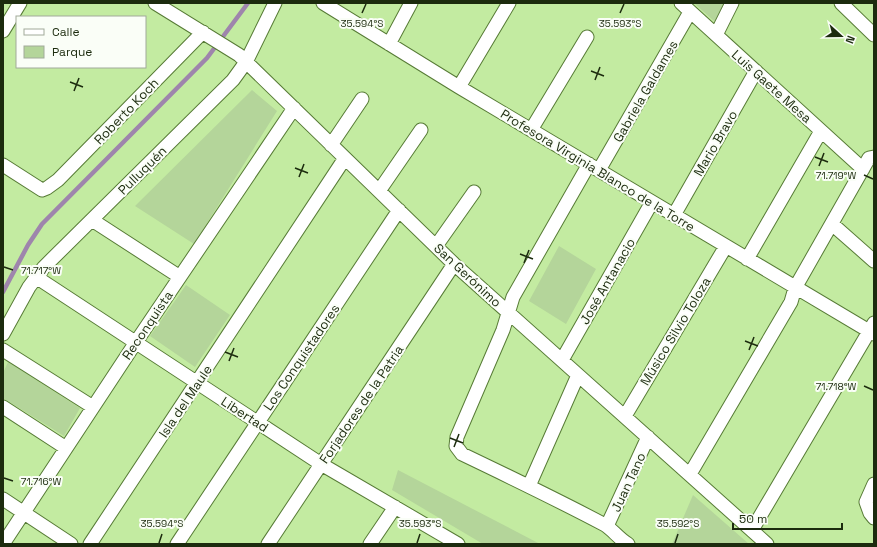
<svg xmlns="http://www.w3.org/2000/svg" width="877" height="547" viewBox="0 0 877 547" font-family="'Space Grotesk',sans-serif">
<rect width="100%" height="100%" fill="#c3eba1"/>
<!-- green -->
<path fill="#b4d59a" d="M694,3H724L715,22Z
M252,90L277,111L194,244L135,206Z
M559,246L596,269L566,324L529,301Z
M186,285L230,315L195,367L150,336Z
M8,362L80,408L64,436L3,398V373Z
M398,470L540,544H483L392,490Z
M693,495L749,544H672Z"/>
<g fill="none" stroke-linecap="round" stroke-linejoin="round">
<!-- stream -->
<path stroke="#9e85ac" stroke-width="4.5" d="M3,292L28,245L42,224L207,58L248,3"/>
<defs>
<path id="street" d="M155,3L239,55L454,264L767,544
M323,3L459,87L874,334
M681,3L863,169
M841,3L874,35
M3,31L20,3
M716,35L732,3
M389,44L411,3
M459,87L509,3
M531,130L587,37
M331,145L362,99
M589,164L513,297L503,330L457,437L456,446L462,454C510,477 558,500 605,525C613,530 619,539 628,544
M3,165L42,190L47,188L58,180L203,32
M599,170L690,12
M379,191L421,130
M674,215L756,71
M92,220L180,277
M832,224L874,261
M436,246L474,192
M747,259L821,131
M36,277L321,464L458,544
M3,334L29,287L44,267L233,80L246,62L275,3
M3,350L93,407
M562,360L652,202
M3,407L66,448
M625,416L726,246
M690,474L791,302L795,288L869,158L874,157
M874,484L866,502L870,513L874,518
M529,486L578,375
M3,499L71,544
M607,526L648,437
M752,530L874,323
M3,544L136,342L294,108
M90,544L345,158
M177,544L399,210
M268,544L454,264
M370,544L395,507"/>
</defs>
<!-- street casing -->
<use href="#street" stroke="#577b36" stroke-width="15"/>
<!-- street -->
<use href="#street" stroke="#fff" stroke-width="13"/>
</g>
<!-- ticks -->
<path fill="none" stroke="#1c2b0e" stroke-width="1.5" d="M362,13L366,4M620,13L624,4M591,71L604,76M595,80L600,67M70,82L83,87M74,91L79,78M815,157L828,162M819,166L824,153M295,168L308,173M864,175L873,179M299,177L304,164M520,254L533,259M524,263L529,250M4,267L13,270M745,341L758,346M749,350L754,337M225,352L238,357M229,361L234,348M864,386L873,390M450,438L463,443M454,447L459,434M4,478L13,481M159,543L162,534M417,543L420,534M675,543L678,534"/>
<g text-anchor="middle" stroke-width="4" stroke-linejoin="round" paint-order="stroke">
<!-- street labels -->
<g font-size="13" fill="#1c2b0e" stroke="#fafef7">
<text transform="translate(772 86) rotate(42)" y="5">Luis Gaete Mesa</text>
<text transform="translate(645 91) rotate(-60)" y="5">Gabriela Galdames</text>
<text transform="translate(126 111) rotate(-46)" y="5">Roberto Koch</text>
<text transform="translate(715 143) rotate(-60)" y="5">Mario Bravo</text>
<text transform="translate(142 170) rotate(-45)" y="5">Pulluquén</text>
<text transform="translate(598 170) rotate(31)" y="5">Profesora Virginia Blanco de la Torre</text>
<text transform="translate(468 275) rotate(43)" y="5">San Gerónimo</text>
<text transform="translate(607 281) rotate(-60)" y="5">José Antanacio</text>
<text transform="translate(147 325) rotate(-56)" y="5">Reconquista</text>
<text transform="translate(675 331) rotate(-59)" y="5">Músico Silvio Toloza</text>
<text transform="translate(301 357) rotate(-56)" y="5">Los Conquistadores</text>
<text transform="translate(185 401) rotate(-56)" y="5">Isla del Maule</text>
<text transform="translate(361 404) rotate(-56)" y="5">Forjadores de la Patria</text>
<text transform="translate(245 414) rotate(33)" y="5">Libertad</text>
<text transform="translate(628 482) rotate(-65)" y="5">Juan Tano</text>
</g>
</g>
<g font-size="10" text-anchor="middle" fill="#1c2b0e" stroke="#fafef7" stroke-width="4" stroke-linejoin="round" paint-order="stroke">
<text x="362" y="27">35.594°S</text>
<text x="620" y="27">35.593°S</text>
<text x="836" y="179">71.719°W</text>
<text x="41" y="274">71.717°W</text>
<text x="836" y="390">71.718°W</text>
<text x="41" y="485">71.716°W</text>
<text x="162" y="527">35.594°S</text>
<text x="420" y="527">35.593°S</text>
<text x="678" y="527">35.592°S</text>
</g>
<!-- border -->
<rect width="877" height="547" fill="none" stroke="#1c2b0e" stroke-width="8"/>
<!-- legend -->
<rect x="16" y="16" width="130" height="52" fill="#fafef7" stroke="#a1aa9a"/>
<rect x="24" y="29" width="20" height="6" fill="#ffffff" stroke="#a1aa9a"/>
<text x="52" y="36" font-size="12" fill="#1c2b0e">Calle</text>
<rect x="24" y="46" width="20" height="12" fill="#b4d59a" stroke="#a1aa9a"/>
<text x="52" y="56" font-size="12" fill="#1c2b0e">Parque</text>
<!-- north arrow -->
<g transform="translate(841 36) rotate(111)" stroke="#fafef7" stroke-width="3" paint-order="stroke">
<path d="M0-3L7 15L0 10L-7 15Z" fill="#1c2b0e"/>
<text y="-6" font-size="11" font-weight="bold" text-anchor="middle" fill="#1c2b0e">N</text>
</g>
<!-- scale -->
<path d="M733 523v6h109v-6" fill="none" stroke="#1c2b0e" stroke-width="2"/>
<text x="739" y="523" font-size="12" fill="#1c2b0e" stroke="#fafef7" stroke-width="3" paint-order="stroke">50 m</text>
</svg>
